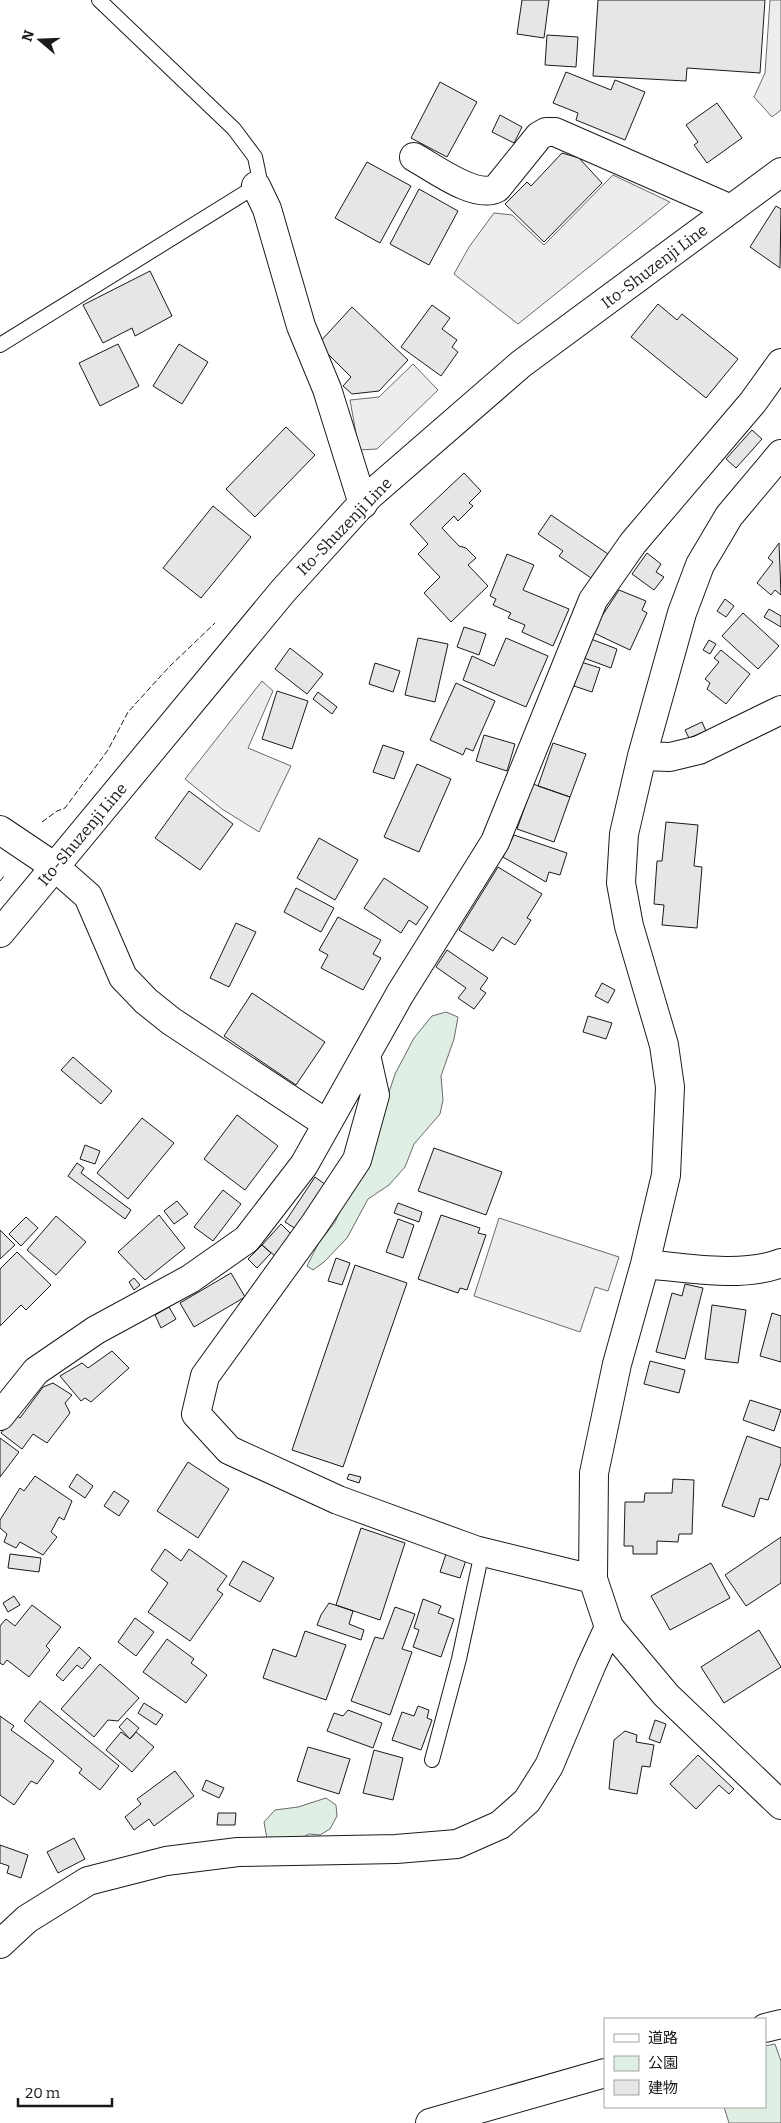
<svg xmlns="http://www.w3.org/2000/svg" width="781" height="2123" viewBox="0 0 781 2123" font-family="Bitter,'Noto Sans JP',serif">
<rect width="100%" height="100%" fill="#fff"/>
<!-- green -->
<path fill="#e0efe3" stroke="#6a6a6a" d="M446,1012L458,1017L454,1039L441,1076L443,1100L440,1114L414,1144L405,1167L389,1185L368,1199L347,1238L324,1262L313,1270L307,1266L318,1244L335,1222L380,1120L395,1074L414,1038L432,1016Z
M326,1798L336,1805L337,1816L330,1829L320,1835L309,1834L294,1842L267,1839L264,1822L275,1810L298,1807Z
M775,2044L781,2061V2123H729L724,2107H765V2046Z"/>
<!-- parking -->
<path fill="#ededed" stroke="#6a6a6a" d="M770,0H781V110L772,117L754,97L765,73Z
M613,175L670,202L518,324L454,274L469,247L494,213L512,215L544,245Z
M413,364L438,390L377,449L359,450L350,400L379,397Z
M262,681L273,691L248,748L291,766L259,832L222,809L185,779Z
M499,1218L619,1257L608,1291L595,1287L580,1332L474,1296Z"/>
<!-- building -->
<path fill="#e6e6e6" stroke="#1a1a1a" d="M522,0H549L544,38L517,34Z
M598,0H765L760,73L687,68L686,81L593,76Z
M547,35L578,37L576,67L545,65Z
M566,72L611,90L615,80L645,92L625,140L576,120L578,113L553,103Z
M440,82L477,102L447,157L411,138Z
M717,103L742,138L707,163L694,145L698,142L686,125Z
M500,115L522,127L514,143L492,132Z
M562,153L579,158L602,183L544,242L505,204L527,182L531,186Z
M367,162L411,186L380,243L335,218Z
M419,189L458,211L429,265L390,244Z
M776,206L781,209L780,268L750,247Z
M150,271L172,316L135,336L132,328L103,343L83,305Z
M658,304L677,320L682,314L738,359L706,398L631,337Z
M432,305L450,318L442,329L457,340L452,347L458,352L441,376L401,347Z
M352,307L408,360L379,391L352,394L343,386L351,377L318,344Z
M118,344L139,386L100,406L79,363Z
M179,344L208,362L182,404L153,386Z
M286,427L315,455L255,517L226,489Z
M752,430L762,439L736,468L726,459Z
M464,473L481,491L469,503L473,506L458,521L454,516L442,528L459,546L466,548L476,558L468,565L488,586L451,622L424,593L440,577L418,554L428,544L410,524Z
M213,506L251,537L201,598L163,568Z
M551,515L608,554L591,578L559,556L563,551L538,534Z
M779,543L781,595L775,590L771,595L757,583L773,562L768,558Z
M647,553L661,564L656,572L664,577L654,590L632,574Z
M507,554L534,565L523,590L569,609L553,646L522,632L525,625L508,618L511,613L493,605L496,599L490,596Z
M619,590L646,601L642,610L647,613L630,650L594,633L598,622Z
M725,599L734,606L726,617L717,611Z
M769,609L781,616V627L764,617Z
M743,613L779,646L758,669L722,636Z
M464,627L486,634L479,655L457,647Z
M418,638L448,644L435,702L405,695Z
M506,638L548,656L526,707L463,680L472,656L494,666Z
M591,639L617,649L611,668L584,658Z
M709,640L716,644L710,654L703,650Z
M290,648L323,674L307,694L275,669Z
M721,650L750,674L726,704L707,689L710,683L705,679L719,662L714,658Z
M581,662L600,668L592,692L574,686Z
M375,663L400,671L393,692L369,684Z
M456,683L495,701L473,751L466,748L463,755L430,740Z
M277,691L308,701L292,749L262,739Z
M318,692L337,707L332,714L313,699Z
M702,722L706,731L689,738L685,730Z
M484,735L515,744L507,771L476,761Z
M553,743L586,754L570,797L538,786Z
M383,745L404,752L394,779L373,772Z
M417,764L451,779L419,852L384,837Z
M533,784L570,797L554,842L517,829Z
M189,791L233,824L200,870L155,838Z
M666,822L698,825L694,866L702,867L697,928L662,925L664,905L654,904L657,861H662Z
M514,835L567,853L560,875L549,872L546,882L503,857Z
M319,838L358,860L335,900L297,878Z
M498,867L542,894L527,918L531,920L515,945L502,937L493,951L459,930Z
M384,878L428,907L416,925L409,920L401,933L364,908Z
M296,888L334,908L321,932L284,912Z
M338,917L381,940L373,954L381,958L363,990L321,968L328,955L319,950Z
M236,923L256,932L229,987L210,978Z
M447,950L488,978L480,989L486,993L474,1009L458,998L466,988L436,967Z
M602,983L615,990L608,1003L595,996Z
M252,993L325,1042L296,1085L224,1036Z
M588,1016L612,1023L606,1039L583,1032Z
M73,1057L112,1091L101,1104L61,1070Z
M237,1115L278,1146L245,1190L204,1159Z
M142,1118L174,1143L128,1199L97,1173Z
M85,1145L100,1151L95,1164L80,1159Z
M434,1148L502,1172L486,1215L418,1191Z
M77,1163L84,1168L81,1173L131,1210L125,1219L68,1176Z
M315,1177L326,1185L296,1229L285,1222Z
M223,1190L241,1204L213,1241L194,1227Z
M177,1201L188,1214L174,1224L164,1211Z
M398,1203L422,1212L419,1222L394,1213Z
M159,1215L185,1248L145,1280L118,1252Z
M441,1215L480,1228L478,1233L486,1235L467,1290L460,1288L458,1293L418,1279Z
M56,1216L86,1242L56,1275L27,1250Z
M26,1217L38,1228L21,1246L9,1234Z
M398,1219L414,1225L403,1258L386,1252Z
M281,1224L293,1236L275,1256L262,1245Z
M0,1230L15,1245L0,1259Z
M262,1245L271,1253L257,1268L248,1259Z
M17,1252L51,1285L26,1310L21,1305L0,1326V1269Z
M336,1258L350,1263L342,1285L328,1281Z
M355,1265L407,1283L343,1467L292,1450Z
M231,1273L245,1297L194,1327L180,1303Z
M134,1278L140,1285L134,1290L129,1282Z
M685,1284L703,1288L685,1359L656,1352L672,1293L682,1296Z
M712,1305L746,1310L738,1363L705,1359Z
M169,1307L176,1319L161,1328L155,1315Z
M772,1313L781,1316V1362L760,1356Z
M112,1351L129,1368L91,1402L85,1398L81,1401L60,1376L82,1363L88,1368Z
M650,1361L685,1370L679,1393L644,1384Z
M53,1383L72,1395L65,1403L70,1413L47,1443L33,1434L22,1449L1,1433L15,1414L20,1418L43,1387Z
M750,1400L781,1410L774,1431L743,1420Z
M747,1436L781,1448V1463L768,1500L760,1498L754,1517L722,1506Z
M0,1438L19,1452L0,1477Z
M188,1462L229,1489L198,1538L157,1511Z
M77,1474L93,1486L85,1498L69,1487Z
M349,1474L361,1477L359,1483L347,1479Z
M35,1476L72,1501L64,1520L59,1517L51,1532L57,1537L43,1555L20,1542L16,1548L4,1542L7,1534L0,1528V1520L20,1488L24,1491Z
M673,1479L694,1480L692,1534H679L678,1542L657,1541V1554H633V1546H624L625,1502H644L645,1493H672Z
M114,1491L129,1501L119,1516L104,1506Z
M361,1528L405,1543L380,1620L336,1605Z
M781,1537V1583L746,1606L725,1575Z
M165,1549L181,1561L189,1549L227,1576L217,1590L223,1594L190,1641L148,1612L168,1583L151,1570Z
M10,1554L41,1558L39,1572L8,1568Z
M446,1554L466,1560L460,1578L440,1572Z
M243,1561L274,1578L260,1602L229,1585Z
M711,1563L730,1598L670,1630L651,1596Z
M14,1596L20,1605L8,1612L3,1603Z
M423,1599L441,1606L438,1613L454,1619L441,1657L413,1647L419,1630L414,1628Z
M329,1603L353,1611L349,1624L364,1630L361,1640L317,1625L321,1615Z
M32,1605L61,1627L46,1646L50,1650L29,1677L7,1660L3,1665L0,1663V1626L6,1619L15,1626Z
M395,1607L415,1614L402,1649L412,1652L390,1715L351,1701L375,1637L383,1639Z
M135,1618L154,1632L136,1656L118,1642Z
M759,1630L781,1667L724,1703L701,1667Z
M305,1631L346,1645L326,1700L263,1678L273,1649L296,1657Z
M167,1639L194,1659L191,1663L207,1675L186,1703L143,1672Z
M79,1647L91,1658L82,1669L77,1665L63,1681L56,1675Z
M100,1664L139,1698L118,1721L108,1720L94,1737L61,1709Z
M40,1701L119,1766L100,1790L79,1773L82,1769L24,1721Z
M144,1703L163,1715L156,1725L138,1713Z
M418,1706L429,1710L427,1718L432,1720L421,1750L392,1740L402,1712L414,1716Z
M348,1710L382,1723L373,1748L327,1731L334,1713L343,1716Z
M0,1716L14,1726L11,1730L54,1761L37,1784L31,1781L14,1805L0,1795Z
M127,1718L139,1728L130,1739L119,1727Z
M655,1720L666,1724L660,1743L649,1739Z
M625,1731L637,1735L636,1742L654,1745L650,1767L642,1766L637,1794L609,1789L614,1740Z
M121,1732L130,1739L136,1732L154,1747L132,1772L106,1750Z
M308,1747L350,1759L339,1794L297,1781Z
M374,1750L403,1758L393,1800L363,1793Z
M698,1755L734,1789L729,1794L719,1785L696,1809L670,1784Z
M175,1771L194,1796L154,1826L149,1819L134,1830L125,1817L141,1804L137,1799Z
M206,1780L224,1788L219,1798L202,1790Z
M218,1813H236L235,1825H217Z
M74,1838L85,1859L58,1873L47,1852Z
M0,1845L28,1855L21,1878L7,1873L9,1866L0,1863Z"/>
<g fill="none" stroke-linecap="round" stroke-linejoin="round">
<defs>
<path id="lane" d="M0,345L256,186L259,176L255,157L234,129L99,0
M432,1760L459,1659L482,1552"/>
<path id="street" d="M414,157C434,168 476,200 497,188L539,136L546,132H555L731,209
M256,186L267,209L301,326L327,389L363,504
M642,756L670,757L699,750L781,710
M0,830L55,867L88,896L123,977L146,1001L171,1021L327,1124
M366,1055L375,1095L357,1160L314,1225L205,1376L196,1414L229,1450L338,1500L475,1550L593,1579
M645,1264C686,1268 743,1278 781,1263
M0,1416L36,1371L96,1330L190,1279L247,1239L304,1165L400,994L495,842L593,600L633,543L753,402L781,363
M609,1627L666,1695L781,1805
M0,1944L27,1919L88,1881L166,1861L238,1852L396,1849L457,1844L500,1825L527,1801L549,1766L591,1666L609,1627L593,1579L594,1473L617,1364L645,1264L666,1175L670,1087L664,1045L629,926L621,883L624,834L642,756L682,613L700,565L729,516L781,454
M765,2028L781,2024
M430,2123L605,2073"/>
<path id="primary" d="M0,933L283,591L369,496L521,364L781,172"/>
</defs>
<!-- lane casing -->
<use href="#lane" stroke="#1a1a1a" stroke-width="16"/>
<!-- street casing -->
<use href="#street" stroke="#1a1a1a" stroke-width="30"/>
<!-- primary casing -->
<use href="#primary" stroke="#1a1a1a" stroke-width="30"/>
<!-- lane -->
<use href="#lane" stroke="#fff" stroke-width="14"/>
<!-- street -->
<use href="#street" stroke="#fff" stroke-width="28"/>
<!-- primary -->
<use href="#primary" stroke="#fff" stroke-width="28"/>
<!-- fence -->
<path stroke="#1a1a1a" stroke-width="1" stroke-dasharray="6 2.5" stroke-linecap="butt" d="M42,822L57,811L65,808L108,750L128,712L169,667L215,623
M0,881L5,875"/>
</g>
<g text-anchor="middle" stroke-width="4" stroke-linejoin="round" paint-order="stroke">
<!-- street labels -->
<g font-size="16" fill="#1a1a1a" stroke="#fff">
<text transform="translate(654 266) rotate(-37)" y="6">Ito-Shuzenji Line</text>
<text transform="translate(344 526) rotate(-46)" y="6">Ito-Shuzenji Line</text>
<text transform="translate(82 834) rotate(-50)" y="6">Ito-Shuzenji Line</text>
</g>
</g>
<!-- legend -->
<rect x="604" y="2018" width="162" height="90" fill="#ffffff" stroke="#a3a3a3"/>
<rect x="614" y="2034" width="25" height="8" fill="#ffffff" stroke="#a3a3a3"/>
<text x="648" y="2043" font-size="15" fill="#1a1a1a">道路</text>
<rect x="614" y="2056" width="25" height="15" fill="#e0efe3" stroke="#a3a3a3"/>
<text x="648" y="2068" font-size="15" fill="#1a1a1a">公園</text>
<rect x="614" y="2080" width="25" height="15" fill="#e6e6e6" stroke="#a3a3a3"/>
<text x="648" y="2093" font-size="15" fill="#1a1a1a">建物</text>
<!-- north arrow -->
<g transform="translate(40 40) rotate(289)" stroke="#ffffff" stroke-width="4" paint-order="stroke">
<path d="M0-4L9 19L0 12L-9 19Z" fill="#1a1a1a"/>
<text y="-8" font-size="14" font-weight="bold" text-anchor="middle" fill="#1a1a1a">N</text>
</g>
<!-- scale -->
<path d="M18 2098v8h94v-8" fill="none" stroke="#1a1a1a" stroke-width="2.5"/>
<text x="25" y="2098" font-size="15" fill="#1a1a1a" stroke="#ffffff" stroke-width="4" paint-order="stroke">20 m</text>
</svg>
